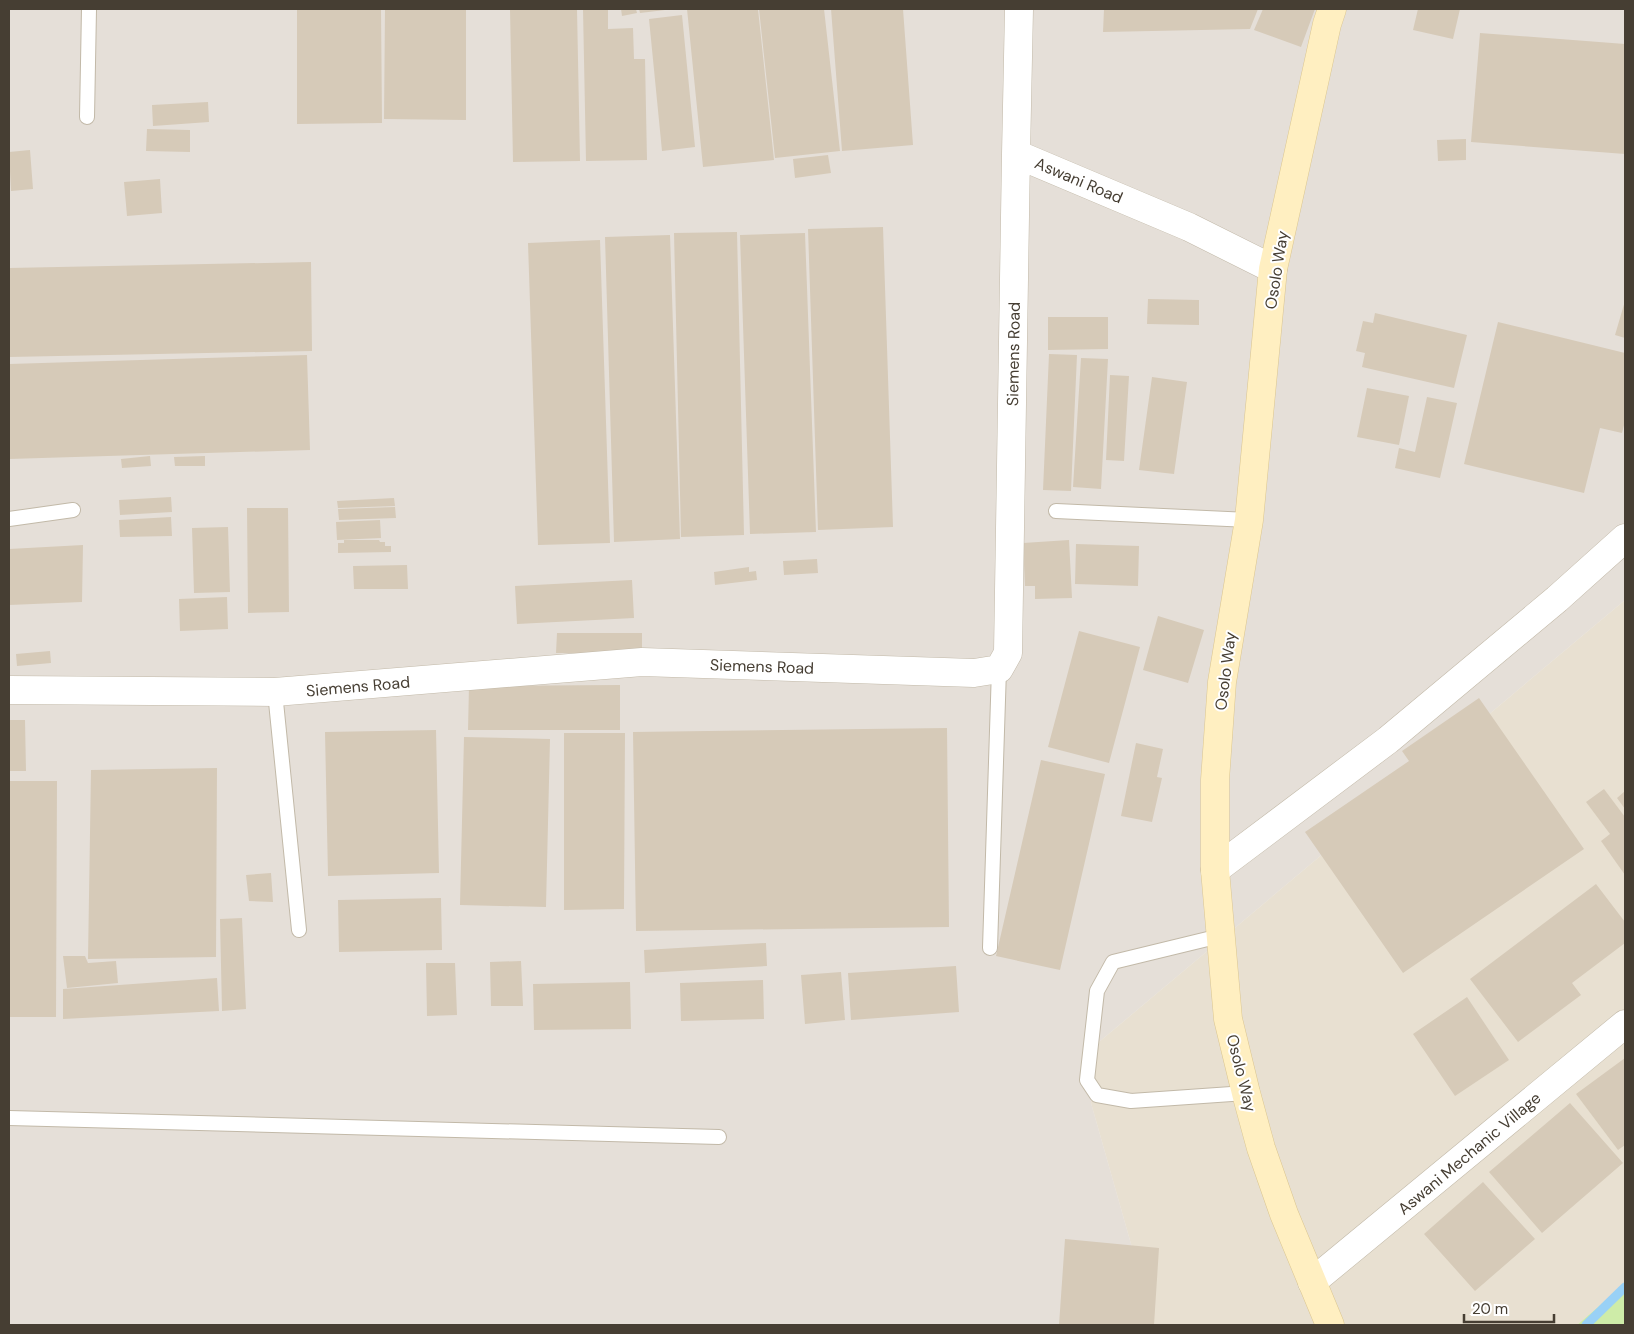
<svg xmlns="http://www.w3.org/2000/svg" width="1634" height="1334" viewBox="0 0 1634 1334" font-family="'DM Sans',sans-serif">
<rect width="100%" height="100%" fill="#f3eee3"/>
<!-- residential -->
<path fill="#e8e0d1" d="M1625,600V1284L1577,1325H1154L1091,1103L1099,1042Z"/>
<!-- industrial -->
<path fill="#e5dfd8" d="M9,9H1625V600L1099,1042L1091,1103L1154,1325H9Z"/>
<!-- green -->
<path fill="#ceeca8" d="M1625,1284V1325H1577Z"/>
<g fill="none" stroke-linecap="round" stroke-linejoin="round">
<!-- stream -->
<path stroke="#99d1f6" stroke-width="9" d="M1586,1325L1625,1287"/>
</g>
<!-- building -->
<path fill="#d6cab8" d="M297,9H381L382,123L297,124Z
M385,9H466V120L384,119Z
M510,9H577L580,161L513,162Z
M583,9H608V29L633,28L634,59H645L647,160L586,161Z
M621,9H636L637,13L622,16Z
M639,9H665V10L640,13Z
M687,9H758L774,160L703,167Z
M759,9H824L840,151L775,158Z
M831,9H903L913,145L842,151Z
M1104,9H1258L1250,29L1103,32Z
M1263,9H1315L1301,47L1254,30Z
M1418,9H1460L1453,39L1413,30Z
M682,15L695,147L662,151L649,19Z
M1480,33L1625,44V154L1471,142Z
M208,102L209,122L153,126L152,105Z
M147,129L190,130V152L146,151Z
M1466,139V160L1438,161L1437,140Z
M30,150L33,189L11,191L9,152Z
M828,155L831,173L795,178L793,159Z
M160,179L162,213L127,216L124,182Z
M883,227L893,527L818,530L808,229Z
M737,232L744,535L681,537L674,233Z
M805,233L816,532L750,534L740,235Z
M670,235L680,539L614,542L605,237Z
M600,240L610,543L538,545L528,243Z
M311,262L312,351L9,357V268Z
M1148,299L1199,300V325L1147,324Z
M1625,301V338L1615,335Z
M1375,313L1467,335L1454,388L1362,367L1365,353L1356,351L1363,321L1373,323Z
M1048,317H1108V349L1048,350Z
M1498,322L1625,353V421L1622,433L1600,428L1584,493L1464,464Z
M1049,354L1077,355L1071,491L1043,490Z
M307,355L310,450L9,459V364Z
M1081,358L1108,359L1101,489L1073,487Z
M1110,375L1129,376L1124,461L1106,460Z
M1152,377L1187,382L1174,474L1139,470Z
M1367,388L1409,396L1399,445L1357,437Z
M1427,397L1457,403L1440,478L1395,468L1399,448L1415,452Z
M150,456L151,466L122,468L121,459Z
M205,456V466H175L174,457Z
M171,497L172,512L120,515L119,500Z
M394,498L395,506L338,508L337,501Z
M395,507L396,518L339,520L338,509Z
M247,508H288L289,612L248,613Z
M171,517L172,536L120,537L119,520Z
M380,520L381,538L337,540L336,522Z
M228,527L230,592L194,593L192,528Z
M344,540H379L380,542H385V546H391V552L338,553V543H344Z
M1069,540L1072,598L1035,599V586H1025L1023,543Z
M1076,544L1139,546L1138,586L1075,584Z
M83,545L82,602L9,605V549Z
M817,559L818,573L784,575L783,561Z
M407,565L408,589H354L353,566Z
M749,567V572L756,571L757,580L715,585L714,572Z
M632,580L634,618L517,624L515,586Z
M227,597L228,629L180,631L179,599Z
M1158,616L1204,630L1188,683L1143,670Z
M1079,631L1140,647L1109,763L1048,747Z
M557,633H642V653H556Z
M50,651L51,663L17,666L16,654Z
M620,685V730H468L469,686Z
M1479,698L1584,849L1403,973L1305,832L1409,761L1402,751Z
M9,720H25L26,771H9Z
M947,728L949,927L636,931L633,732Z
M436,730L439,873L328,876L325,732Z
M564,733H625L624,909L564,910Z
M464,737L550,739L546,907L460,905Z
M1136,743L1163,749L1157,777L1162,778L1152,822L1121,816Z
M1041,760L1105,774L1060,970L996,956Z
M217,768L216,957L88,959L91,770Z
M9,781H57L56,1017H9Z
M1604,789L1625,817V875L1601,841L1610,834L1586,802Z
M1625,791V809L1617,798Z
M271,873L273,902L249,901L246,875Z
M1596,884L1625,922V943L1572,983L1581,995L1518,1042L1470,979Z
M441,898L442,950L339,952L338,900Z
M242,918L246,1009L222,1011L220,919Z
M766,943L767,966L645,973L644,950Z
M63,956H85L88,963L116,961L118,983L67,988Z
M521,961L523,1006H491L490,962Z
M426,963H455L457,1015L427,1016Z
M956,966L959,1012L851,1020L848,973Z
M841,972L845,1020L805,1024L801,975Z
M217,978L219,1011L63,1019V989Z
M763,980L764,1019L681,1021L680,983Z
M630,982L631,1029L534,1030L533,984Z
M1467,997L1509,1060L1455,1096L1413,1034Z
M1625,1058V1145L1618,1150L1576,1094Z
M1570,1103L1623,1163L1542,1233L1489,1172Z
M1483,1182L1535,1239L1475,1291L1424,1234Z
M1065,1239L1159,1248L1154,1325H1059Z"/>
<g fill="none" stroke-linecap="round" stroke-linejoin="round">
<defs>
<path id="service" d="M87,117L89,9
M1056,511L1249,520
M9,519L73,510
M275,692L299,930
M1220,936L1113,962L1097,991L1087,1080L1097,1095L1131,1101L1246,1093
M990,948L999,669
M9,1118L719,1137"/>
<path id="minor" d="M1019,9L1016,154L1189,227L1273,269
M9,690L275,692L642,662L974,673L999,669L1008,653L1016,154
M1215,870L1388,740L1557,599L1625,538
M1312,1282L1625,1024"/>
<path id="secondary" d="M1330,1325L1284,1214L1261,1148L1246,1093L1228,1019L1215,870V780L1222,682L1249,520L1273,269L1327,24L1332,9"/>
</defs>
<!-- service casing -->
<use href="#service" stroke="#c2b9a8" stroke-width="16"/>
<!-- minor casing -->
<use href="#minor" stroke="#c2b9a8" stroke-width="29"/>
<!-- secondary casing -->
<use href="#secondary" stroke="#dbc690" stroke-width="29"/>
<!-- service -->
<use href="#service" stroke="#fff" stroke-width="14"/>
<!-- minor -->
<use href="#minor" stroke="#fff" stroke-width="28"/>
<!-- secondary -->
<use href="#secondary" stroke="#ffefc1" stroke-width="28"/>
</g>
<g text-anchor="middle" stroke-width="4" stroke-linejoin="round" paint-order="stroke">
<!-- street labels -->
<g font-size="16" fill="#463e33" stroke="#fff">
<text transform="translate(1079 180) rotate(23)" y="6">Aswani Road</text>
<text transform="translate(1276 270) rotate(-81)" y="6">Osolo Way</text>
<text transform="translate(1013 354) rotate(-89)" y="6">Siemens Road</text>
<text transform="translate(762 666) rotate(2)" y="6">Siemens Road</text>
<text transform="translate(1225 671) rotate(-83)" y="6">Osolo Way</text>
<text transform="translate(358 686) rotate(-5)" y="6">Siemens Road</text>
<text transform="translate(1242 1073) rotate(76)" y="6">Osolo Way</text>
<text transform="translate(1469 1153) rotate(-40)" y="6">Aswani Mechanic Village</text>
</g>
</g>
<!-- border -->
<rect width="1634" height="1334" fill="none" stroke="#463e33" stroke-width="20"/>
<!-- scale -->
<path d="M1464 1314v8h90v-8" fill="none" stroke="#463e33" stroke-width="2.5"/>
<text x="1472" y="1314" font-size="15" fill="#463e33" stroke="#ffffff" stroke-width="4" paint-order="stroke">20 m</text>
</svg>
